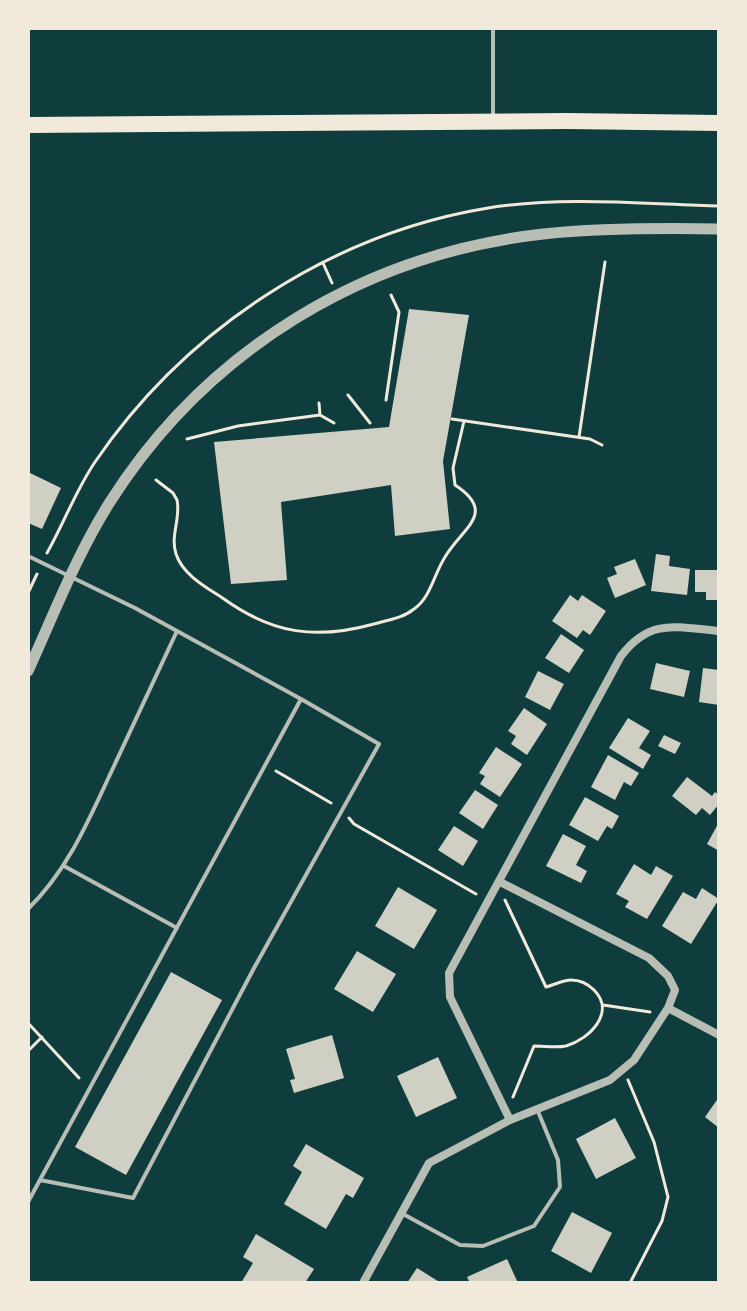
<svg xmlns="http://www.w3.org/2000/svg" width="747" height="1311" viewBox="0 0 747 1311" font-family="'IBM Plex Serif',serif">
<rect width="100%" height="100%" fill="#0f3d3e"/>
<!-- building -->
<path fill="#cfcfc3" d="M409,309L469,315L443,461L450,529L395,536L391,485L281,502L287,580L231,584L214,442L389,427Z
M28,472L61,488L42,529L28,523Z
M656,554L670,556L669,566L690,569L687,595L651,591Z
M635,559L646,585L615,598L607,578L617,574L614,567Z
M695,570H719V600H706V592H695Z
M570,595L578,601L582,595L606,611L590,635L583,630L577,638L552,621Z
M561,634L584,650L569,673L545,658Z
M656,663L690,671L684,697L650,689Z
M703,668L719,670V705L699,702Z
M538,671L564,684L550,710L525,697Z
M524,708L547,724L527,755L511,744L516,736L508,731Z
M628,718L650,731L639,748L651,755L643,769L609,748Z
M664,735L681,743L675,754L658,746Z
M496,747L522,764L500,797L480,784L485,776L479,773Z
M608,755L639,773L631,786L624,782L615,800L591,787Z
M687,777L712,796L715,792L719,795V804L710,815L702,808L696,815L672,796Z
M475,790L498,805L483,829L459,813Z
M585,797L619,816L612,829L607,826L598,841L569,825Z
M719,822V851L707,844Z
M454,826L478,841L463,866L438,850Z
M563,834L586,846L576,865L587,871L581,883L546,866Z
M634,864L651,875L656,866L673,876L647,919L625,907L629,901L616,894Z
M398,887L437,910L414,949L375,926Z
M702,888L719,899L691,944L662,926L683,892L696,899Z
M357,951L396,974L373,1012L334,989Z
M171,972L222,1000L126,1175L75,1147Z
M332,1035L344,1078L294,1093L290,1080L295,1079L286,1049Z
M438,1057L457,1098L416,1117L397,1076Z
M719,1097V1128L705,1117Z
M615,1118L636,1158L596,1179L576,1139Z
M306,1144L364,1178L353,1198L346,1194L326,1229L284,1204L302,1172L293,1166Z
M572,1212L612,1233L591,1273L551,1251Z
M256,1234L314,1269L305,1283H241L253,1263L243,1257Z
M507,1259L518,1283H470L467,1277Z
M417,1268L441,1283H407Z"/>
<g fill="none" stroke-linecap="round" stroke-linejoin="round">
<!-- path -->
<path stroke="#f1e9da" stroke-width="3" d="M323,263L332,283
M348,395L370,423
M386,400L399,312L391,295
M319,403L320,415
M452,419L590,439L602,445
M579,437L605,262
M187,439L238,426L320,415L334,423
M156,480L173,493L177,500C181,518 170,536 176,554C183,575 206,587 224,599C273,634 316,640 374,624C388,620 403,618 414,609C431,597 434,574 445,557C462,528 498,513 455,485L453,468L464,421
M47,553C64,523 76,490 95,462C185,330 330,234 488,208C564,196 643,204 719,206
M28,593L37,574
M276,771L331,803
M349,818L354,824L476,894
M505,900L546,987C554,985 563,980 571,980C580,980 588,984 594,990C616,1012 590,1039 566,1046C557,1048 544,1046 534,1046L513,1097
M603,1005L650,1012
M28,1023L79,1078
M28,1051L42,1037
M628,1080L654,1142L668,1197L662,1221L630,1283"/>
<!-- service -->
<path stroke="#b8beb3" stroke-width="4" d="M493,115V28
M28,556L135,608L301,699L28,1202
M64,866L177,928
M28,909C69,869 90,817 114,766C135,721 156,676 177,631
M40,1180L133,1198L254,968L379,744L301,699
M403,1214L460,1245L483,1246L534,1226L560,1187L558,1160L537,1109"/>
<!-- minor -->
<path stroke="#b8beb3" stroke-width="8" d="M500,882L649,958L668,976L675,990L668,1008
M510,1120L450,997L449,973L621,656C650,618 675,627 719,631
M363,1283L429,1163L510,1120L610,1080L634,1060L668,1008L719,1035"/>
<!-- tertiary -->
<path stroke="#b8beb3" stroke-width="11" d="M28,671C54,614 77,554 110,502C207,349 365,254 543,234C602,228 660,228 719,229"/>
<!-- motorway -->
<path stroke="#f1e9da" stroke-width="16" d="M28,125L566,121L719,123"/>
</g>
<!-- border -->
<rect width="747" height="1311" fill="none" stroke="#f1e9da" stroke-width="60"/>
</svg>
